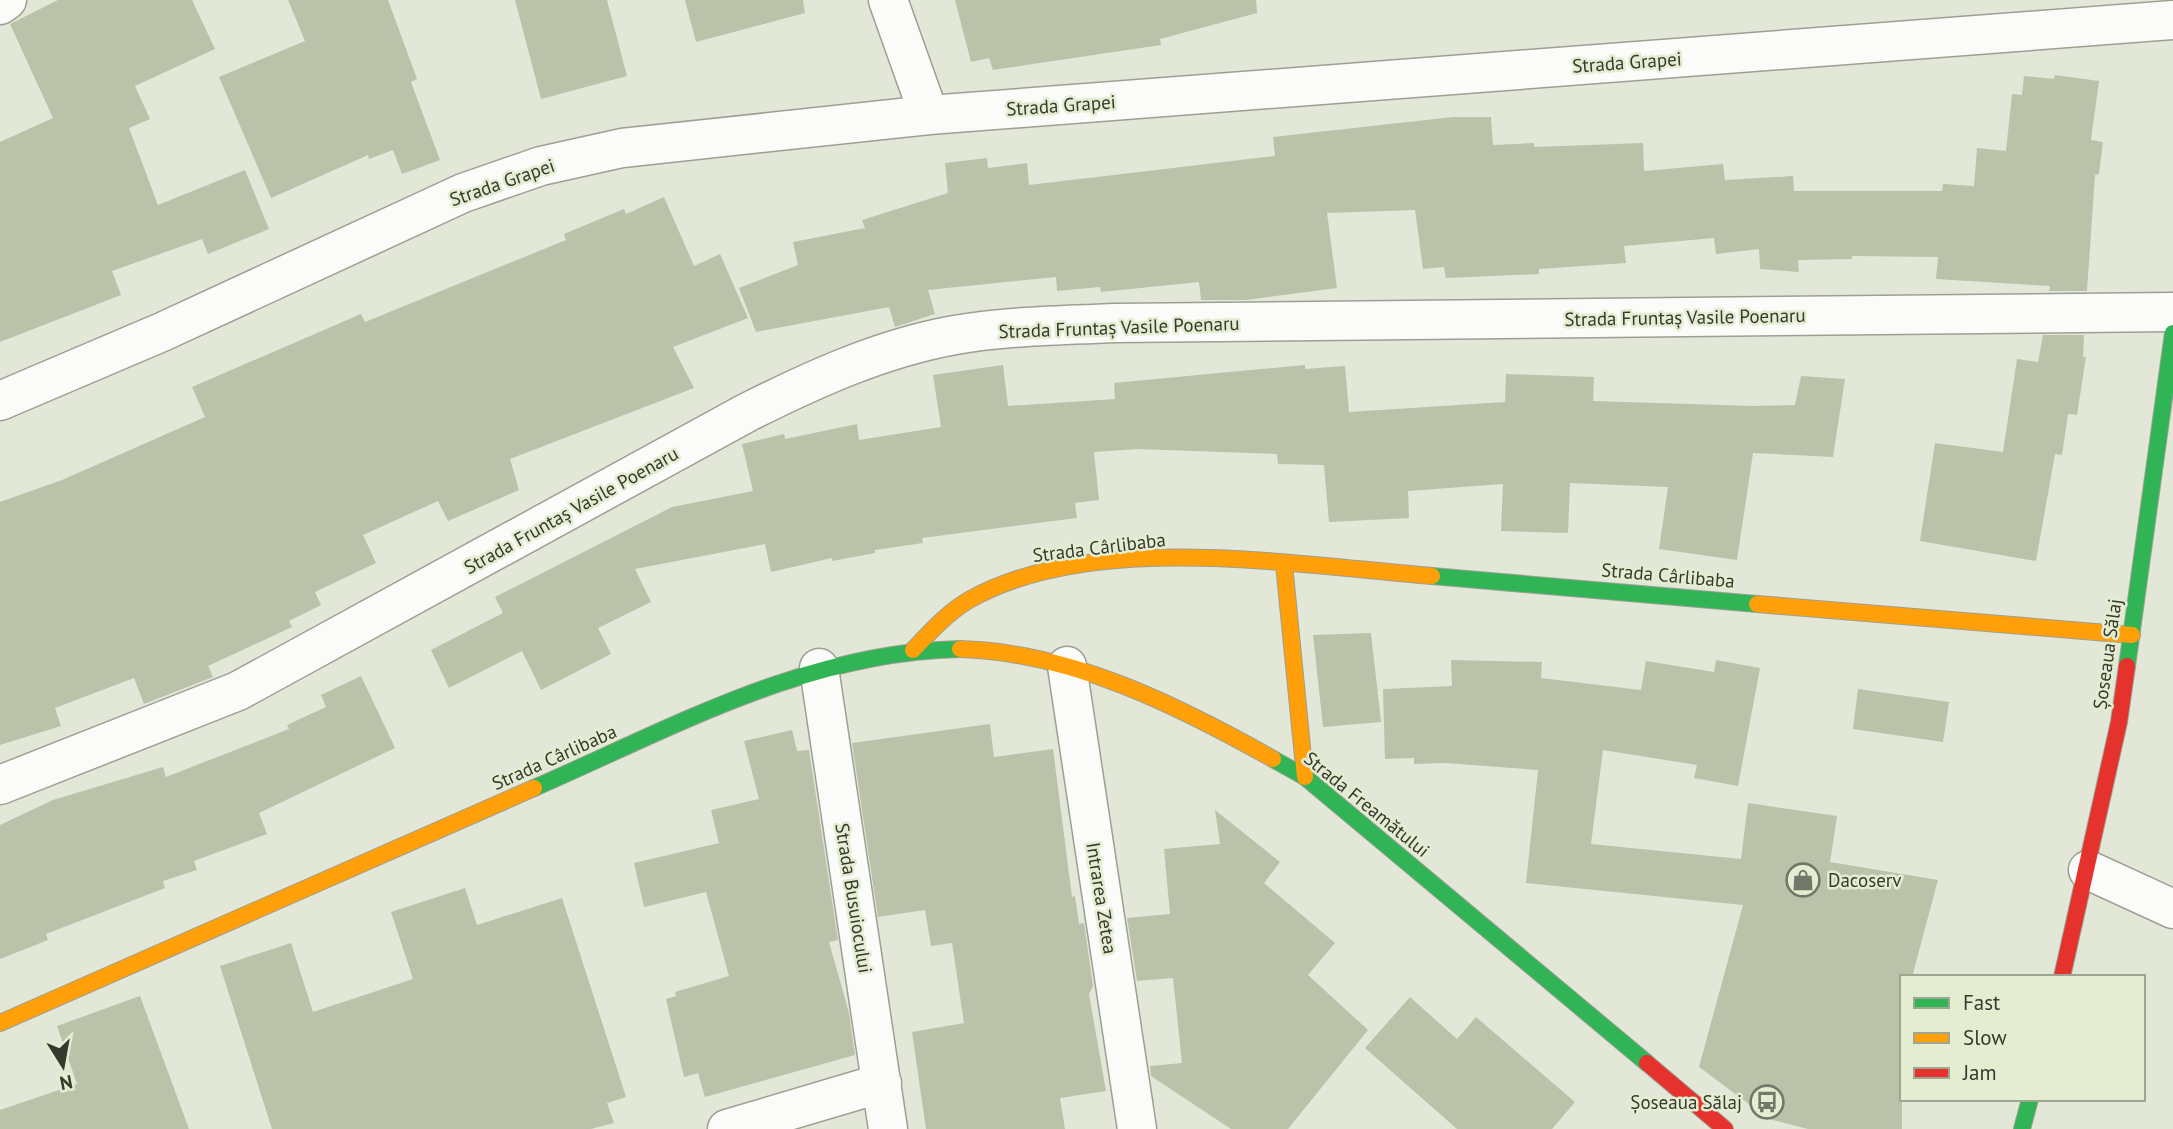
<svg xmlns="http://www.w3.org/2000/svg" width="2173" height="1129" viewBox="0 0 2173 1129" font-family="'PT Sans',sans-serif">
<rect width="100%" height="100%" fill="#e2e7d7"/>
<!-- building -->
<path fill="#bbc2aa" d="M58,0H192L215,49L135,86L150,119L129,128L158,205L245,170L269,229L208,254L202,239L112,271L121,295L0,342V142L53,118L10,24Z
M288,0H388L417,79L411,82L440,160L402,174L393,150L369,159L368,155L271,198L219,77L305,41Z
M515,0H607L627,76L541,99Z
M685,0H803L805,13L696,42Z
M955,0H1256L1257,13L1160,39L1161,45L993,70L989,58L971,62Z
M2055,75L2099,81L2091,140L2103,142L2099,174L2095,175L2087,291H2049L2050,286L1936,279L1938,257L1852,256V259L1798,260L1799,272L1760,269L1759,249L1716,254L1714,238L1624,246L1626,263L1539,269V274L1446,278L1444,267L1423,269L1415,210L1327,213L1337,288L1246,300H1201L1199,282L1101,292L1100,287L1057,291L1056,277L928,290L935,314L895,327L889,307L756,332L739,288L798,265L793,242L865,228L862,220L948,193L945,163L987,158L988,168L1027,163L1029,185L1275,156L1273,137L1453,117H1491L1493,145L1534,143V147L1643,143L1644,171L1723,164L1725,180L1793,176L1794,191H1942L1943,184L1974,186L1977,148L2006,151L2012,94L2022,95L2024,76L2054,79Z
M664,197L694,266L720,254L748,318L673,347L694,388L510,459L519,490L448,521L438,501L363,535L376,563L315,592L321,605L289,621L292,627L208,666L213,677L144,704L134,678L55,708L61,726L0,745V502L62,480L205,417L192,387L361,314L365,322L566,240L564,234L624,209L626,214Z
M2043,335H2084L2083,357H2086L2077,415L2068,414L2062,455L2055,454L2036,561L1920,541L1935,443L2003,452L2017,359L2038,362Z
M1003,365L1008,406L1115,399L1114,383L1305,365V369L1345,366L1349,412L1505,402L1506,374L1594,377L1593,401L1754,406L1795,405L1801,376L1845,379L1833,457L1753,453L1737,560L1659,549L1668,487L1570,483L1568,533L1501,531L1503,484L1408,491L1409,518L1329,522L1324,465L1278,464L1277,454L1138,449L1094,452L1099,500L1075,503L1077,518L922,538L923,543L875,550V553L832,561V558L771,572L765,544L635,569L651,602L598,628L611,654L541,690L522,651L449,688L431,650L503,613L495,597L672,507L753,491L742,444L784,434L785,439L857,424L859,440L941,427L933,375Z
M1371,633L1381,722L1323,727L1313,635Z
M1451,660L1542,662L1541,678L1641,690L1646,661L1714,672L1716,660L1760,668L1738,786L1694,778L1697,765L1603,750L1591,844L1741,859L1748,803L1837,816L1830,862L1938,880L1912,977H1902V1129H1808L1769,1119L1699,1067L1743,905L1526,883L1538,770L1445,763L1414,764V758L1385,759L1383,689L1452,686Z
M361,676L395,748L259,813L267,834L194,861L197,870L163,881L165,888L46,934L48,940L0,959V825L53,800L163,767L166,777L289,729L287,725L326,707L321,695Z
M1858,689L1949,702L1943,742L1853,729Z
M990,724L994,757L1053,749L1072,897L1075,896L1079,924L1084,923L1093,986L1089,994L1106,1091L1060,1098L1065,1129H926L912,1032L964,1023L952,943L931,946L925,910L878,917L852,743Z
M792,730L797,751L809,750L838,940L829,942L849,1013L855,1055L705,1097L698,1073L684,1077L666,999L676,996L675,992L729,976L706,892L644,907L634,863L719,843L711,810L759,799L744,741Z
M1215,810L1280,862L1264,883L1335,943L1308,975L1368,1030L1288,1129H1231L1151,1076L1150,1066L1182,1063L1173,978L1137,981L1127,918L1170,914L1164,849L1220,844Z
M465,888L477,925L562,898L626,1097L607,1103L614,1123L591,1129H272L220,966L291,943L313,1012L413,979L391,912Z
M140,996L189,1129H0V1110L77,1084L57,1026Z
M1410,997L1457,1039L1476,1017L1575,1102L1552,1129H1457L1365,1048Z"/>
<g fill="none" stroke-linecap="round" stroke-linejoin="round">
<defs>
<path id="street" d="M888,0L929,115
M0,5L7,0
M0,401L162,332L463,193L541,166L622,148L929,115L2173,20
M1067,666L1137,1129
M819,668L888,1129
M0,785L238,691L748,412C814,379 882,348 955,335C1008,326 1062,325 1116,323L2173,312
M2088,870L2173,909
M727,1129L882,1083"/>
<path id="fast" d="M1432,576L1757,604
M2127,666L2173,333
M1273,759L1305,777L1647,1063
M534,788C672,728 806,652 960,649
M2022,1129L2030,1099"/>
<path id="slow" d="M1284,564L1305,777
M1757,604L2132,635
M960,649C1071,652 1179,706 1273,759
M913,650C930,632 947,613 969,600C1092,530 1295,565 1432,576
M0,1023L534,788"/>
<path id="jam" d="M2062,977L2119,722L2127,666
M1647,1063L1725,1129"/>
</defs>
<!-- street casing -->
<use href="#street" stroke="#9ca093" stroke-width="41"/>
<!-- fast casing -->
<use href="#fast" stroke="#9ca093" stroke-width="18"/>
<!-- slow casing -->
<use href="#slow" stroke="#9ca093" stroke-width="18"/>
<!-- jam casing -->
<use href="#jam" stroke="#9ca093" stroke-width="18"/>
<!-- street -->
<use href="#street" stroke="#fbfbf9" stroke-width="38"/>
<!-- fast -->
<use href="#fast" stroke="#30b455" stroke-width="16"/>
<!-- slow -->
<use href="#slow" stroke="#ff9f0a" stroke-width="16"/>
<!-- jam -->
<use href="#jam" stroke="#e5322d" stroke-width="16"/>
</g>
<!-- icons -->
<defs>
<symbol id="shop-ring" viewBox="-11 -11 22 22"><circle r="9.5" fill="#e4edd1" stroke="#727769" stroke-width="1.5"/><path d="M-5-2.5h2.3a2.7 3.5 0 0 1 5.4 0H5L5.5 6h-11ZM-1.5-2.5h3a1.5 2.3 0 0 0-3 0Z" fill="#727769"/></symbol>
<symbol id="bus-ring" viewBox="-11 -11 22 22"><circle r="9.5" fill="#e4edd1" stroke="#727769" stroke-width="1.5"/><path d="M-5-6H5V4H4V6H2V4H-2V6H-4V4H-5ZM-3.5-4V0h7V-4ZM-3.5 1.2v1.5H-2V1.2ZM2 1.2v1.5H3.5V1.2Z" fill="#727769"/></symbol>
</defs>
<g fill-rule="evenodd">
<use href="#shop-ring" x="1784" y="861" width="38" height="38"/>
<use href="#bus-ring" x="1748" y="1083" width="38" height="38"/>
</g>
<g text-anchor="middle" stroke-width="5" stroke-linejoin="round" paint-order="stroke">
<!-- street labels -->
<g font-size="19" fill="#363a2e" stroke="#e4edd1">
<text transform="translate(1627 62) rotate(-4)" y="7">Strada Grapei</text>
<text transform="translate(1061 105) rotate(-4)" y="7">Strada Grapei</text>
<text transform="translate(502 182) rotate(-19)" y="7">Strada Grapei</text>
<text transform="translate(1685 317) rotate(-1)" y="7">Strada Fruntaș Vasile Poenaru</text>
<text transform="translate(1119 327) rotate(-2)" y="7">Strada Fruntaș Vasile Poenaru</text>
<text transform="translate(571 510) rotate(-29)" y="7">Strada Fruntaș Vasile Poenaru</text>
<text transform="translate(1099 547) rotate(-7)" y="7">Strada Cârlibaba</text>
<text transform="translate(1668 575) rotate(5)" y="7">Strada Cârlibaba</text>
<text transform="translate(2107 654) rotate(-82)" y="7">Șoseaua Sălaj</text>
<text transform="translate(554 757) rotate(-24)" y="7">Strada Cârlibaba</text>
<text transform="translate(1367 804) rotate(39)" y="7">Strada Freamătului</text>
<text transform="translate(854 898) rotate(81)" y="7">Strada Busuiocului</text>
<text transform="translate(1102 898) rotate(81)" y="7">Intrarea Zetea</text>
</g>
<!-- poi labels -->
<g font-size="19" fill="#363a2e" stroke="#e4edd1" text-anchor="start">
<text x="1828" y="887">Dacoserv</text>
<text x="1742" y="1109" text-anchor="end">Șoseaua Sălaj</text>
</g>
</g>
<!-- legend -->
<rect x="1900" y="975" width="245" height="126" fill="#e4edd1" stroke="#9ea590" stroke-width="2"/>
<rect x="1914" y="998" width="35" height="10" fill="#30b455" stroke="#9ea590" stroke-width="2"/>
<text x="1963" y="1010" font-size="21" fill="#363a2e">Fast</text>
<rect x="1914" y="1033" width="35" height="10" fill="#ff9f0a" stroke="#9ea590" stroke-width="2"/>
<text x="1963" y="1045" font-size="21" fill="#363a2e">Slow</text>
<rect x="1914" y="1068" width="35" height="10" fill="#e5322d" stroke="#9ea590" stroke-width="2"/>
<text x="1963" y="1080" font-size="21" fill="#363a2e">Jam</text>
<!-- north arrow -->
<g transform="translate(63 1066) rotate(169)" stroke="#e4edd1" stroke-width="5" paint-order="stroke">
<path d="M0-5L12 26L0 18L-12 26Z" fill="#363a2e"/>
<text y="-10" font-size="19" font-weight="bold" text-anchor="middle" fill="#363a2e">N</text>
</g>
</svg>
